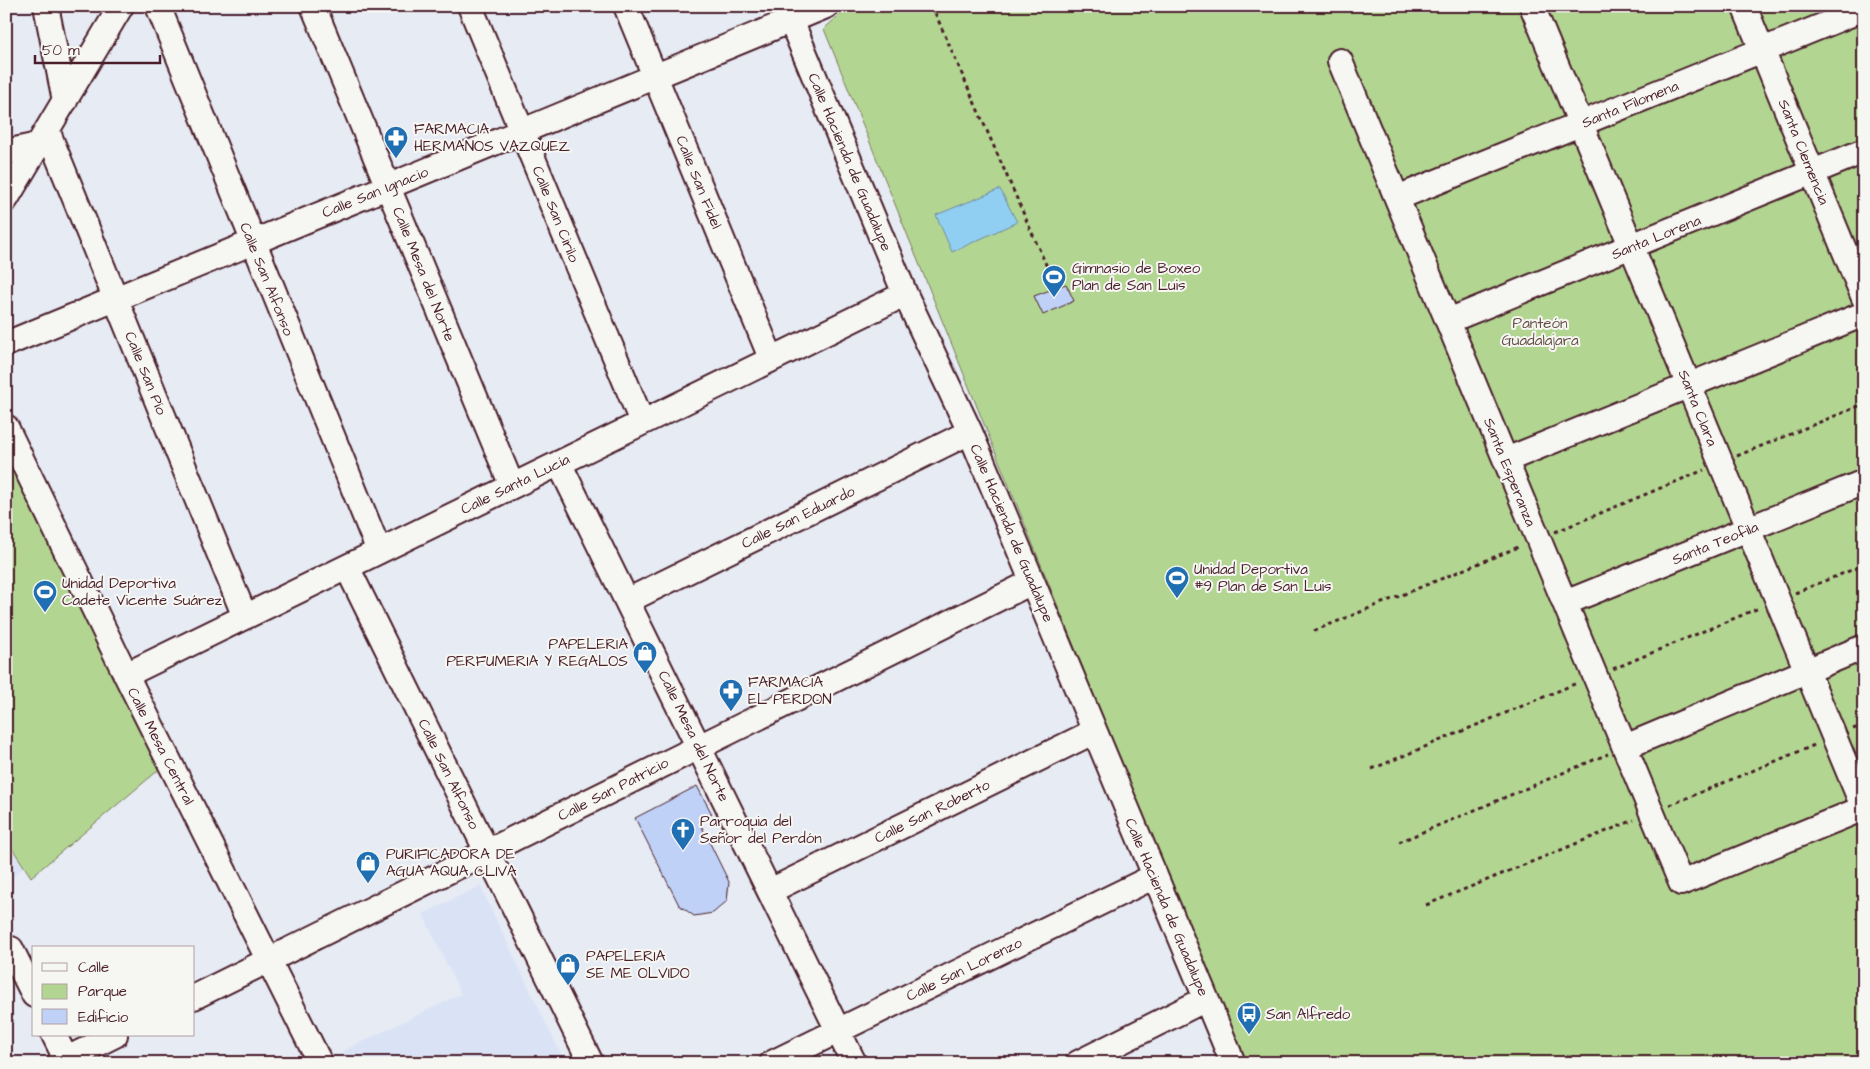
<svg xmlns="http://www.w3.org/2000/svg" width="1870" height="1069" viewBox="0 0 1870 1069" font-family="'Architects Daughter',sans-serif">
<rect width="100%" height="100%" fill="#e6ebf4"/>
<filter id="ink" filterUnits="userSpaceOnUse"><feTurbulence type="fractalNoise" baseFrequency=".02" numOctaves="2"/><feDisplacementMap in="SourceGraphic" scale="10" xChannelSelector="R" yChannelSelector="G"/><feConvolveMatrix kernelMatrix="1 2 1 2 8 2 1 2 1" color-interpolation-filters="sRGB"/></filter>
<g filter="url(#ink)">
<!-- built -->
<path fill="#dae3f5" d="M6,839L24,867L6,883Z
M480,886L565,1063H349L343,1051L461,994L423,914Z"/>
<!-- green -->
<path fill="#b2d691" stroke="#7e7a5e" d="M849,6H1864V1063H1243L824,29Z
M6,458L161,768L31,877L6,839Z"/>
<!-- water -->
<path fill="#90cff1" stroke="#7489a2" d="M1000,189L1017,222L952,252L936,215Z"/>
<!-- building -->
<path fill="#bfd1f7" stroke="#4a1f2b" d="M1066,284L1074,301L1043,315L1034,296Z
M697,786L712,814L699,821L729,882L727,901L713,913L694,916L679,905L635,818Z"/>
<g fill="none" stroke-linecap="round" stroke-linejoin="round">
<defs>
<path id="minor" d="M46,6L65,101
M158,6L379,551
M313,6L512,486
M470,6L642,422
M626,6L771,358
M785,6L905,294L970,432L1233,1063
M1532,6L1864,809
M1744,6L1864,298
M1340,61L1681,883L1864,808
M47,130L245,617
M6,152L38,145
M1397,198L1864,9
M6,199L121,6
M1448,321L1864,151
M6,344L826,6
M6,427L126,675L320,1063
M1506,460L1864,314
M559,463L854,1063
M347,567L591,1063
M627,601L970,432
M1565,603L1864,482
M126,675L905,294
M1625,747L1864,647
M770,891L1093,732
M11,949L34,995
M194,997L1032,582
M54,1035L68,1063
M59,1063L115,1035
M772,1063L1155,876
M1078,1063L1206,999"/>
</defs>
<!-- minor casing -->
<use href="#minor" stroke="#4a1f2b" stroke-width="28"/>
<!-- path -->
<path stroke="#4a1f2b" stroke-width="3" stroke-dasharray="4 4" stroke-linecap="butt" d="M932,6L1051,276
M1737,456L1864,404
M1555,532L1704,470
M1795,593L1864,565
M1314,631L1521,546
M1613,669L1759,608
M1853,729L1864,725
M1372,769L1577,683
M1670,805L1817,744
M1399,842L1608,754
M1426,905L1634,820"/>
<!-- minor -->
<use href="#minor" stroke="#f6f6f2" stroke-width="24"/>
</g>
</g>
<!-- icons -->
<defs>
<symbol id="pharmacy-pin" viewBox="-11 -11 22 30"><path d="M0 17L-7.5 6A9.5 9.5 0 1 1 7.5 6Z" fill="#1f6fb2" stroke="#f6f6f2"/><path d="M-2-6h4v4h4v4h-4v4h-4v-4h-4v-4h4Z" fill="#fff"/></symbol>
<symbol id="stadium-pin" viewBox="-11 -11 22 30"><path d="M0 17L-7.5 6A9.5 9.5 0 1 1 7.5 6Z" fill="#1f6fb2" stroke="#f6f6f2"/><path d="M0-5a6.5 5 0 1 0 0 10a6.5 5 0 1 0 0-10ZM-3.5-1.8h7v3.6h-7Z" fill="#fff"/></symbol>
<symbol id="shop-pin" viewBox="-11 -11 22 30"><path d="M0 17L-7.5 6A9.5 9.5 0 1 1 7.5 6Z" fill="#1f6fb2" stroke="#f6f6f2"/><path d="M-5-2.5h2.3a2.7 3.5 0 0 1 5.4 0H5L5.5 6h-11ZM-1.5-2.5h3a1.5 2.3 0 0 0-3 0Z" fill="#fff"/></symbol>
<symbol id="church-pin" viewBox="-11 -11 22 30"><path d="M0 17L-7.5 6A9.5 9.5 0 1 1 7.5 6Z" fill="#1f6fb2" stroke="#f6f6f2"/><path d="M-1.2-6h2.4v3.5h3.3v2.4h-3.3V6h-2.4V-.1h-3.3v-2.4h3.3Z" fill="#fff"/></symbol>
<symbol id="bus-pin" viewBox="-11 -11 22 30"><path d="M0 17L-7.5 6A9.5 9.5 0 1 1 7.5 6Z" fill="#1f6fb2" stroke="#f6f6f2"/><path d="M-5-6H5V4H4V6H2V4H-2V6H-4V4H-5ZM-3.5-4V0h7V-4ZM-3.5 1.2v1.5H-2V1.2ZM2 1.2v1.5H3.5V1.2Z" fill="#fff"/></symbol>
</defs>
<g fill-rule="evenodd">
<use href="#pharmacy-pin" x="382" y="124" width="28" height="38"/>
<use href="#stadium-pin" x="1040" y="263" width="28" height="38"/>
<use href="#stadium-pin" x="1163" y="564" width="28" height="38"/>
<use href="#stadium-pin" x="31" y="578" width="28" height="38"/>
<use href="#shop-pin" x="631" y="639" width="28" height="38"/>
<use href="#pharmacy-pin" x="717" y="677" width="28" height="38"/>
<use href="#church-pin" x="669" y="816" width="28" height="38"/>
<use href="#shop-pin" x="354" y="849" width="28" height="38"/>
<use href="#shop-pin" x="554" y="951" width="28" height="38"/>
<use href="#bus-pin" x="1235" y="1000" width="28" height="38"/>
</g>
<g text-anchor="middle" stroke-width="4" stroke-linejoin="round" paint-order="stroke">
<!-- street labels -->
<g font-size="15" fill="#4a1f2b" stroke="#f6f6f2">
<text transform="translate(1630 104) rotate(-22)" y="5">Santa Filomena</text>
<text transform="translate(1804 152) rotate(68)" y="5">Santa Clemencia</text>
<text transform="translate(850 162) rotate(67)" y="5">Calle Hacienda de Guadalupe</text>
<text transform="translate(699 182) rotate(68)" y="5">Calle San Fidel</text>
<text transform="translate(375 192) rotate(-22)" y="5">Calle San Ignacio</text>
<text transform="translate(556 214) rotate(68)" y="5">Calle San Cirilo</text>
<text transform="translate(1656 237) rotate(-22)" y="5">Santa Lorena</text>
<text transform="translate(424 274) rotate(68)" y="5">Calle Mesa del Norte</text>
<text transform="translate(267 279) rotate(68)" y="5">Calle San Alfonso</text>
<text transform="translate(146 373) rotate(68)" y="5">Calle San Pío</text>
<text transform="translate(1698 408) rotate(68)" y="5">Santa Clara</text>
<text transform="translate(1510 472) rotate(68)" y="5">Santa Esperanza</text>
<text transform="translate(515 484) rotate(-26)" y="5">Calle Santa Lucía</text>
<text transform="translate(798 517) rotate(-26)" y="5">Calle San Eduardo</text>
<text transform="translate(1012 533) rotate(67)" y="5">Calle Hacienda de Guadalupe</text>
<text transform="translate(1715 543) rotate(-22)" y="5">Santa Teofila</text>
<text transform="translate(694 736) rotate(64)" y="5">Calle Mesa del Norte</text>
<text transform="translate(161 746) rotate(63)" y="5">Calle Mesa Central</text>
<text transform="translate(449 774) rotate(64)" y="5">Calle San Alfonso</text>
<text transform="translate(613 789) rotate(-27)" y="5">Calle San Patricio</text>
<text transform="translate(932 811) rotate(-26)" y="5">Calle San Roberto</text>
<text transform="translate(1167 907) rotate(67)" y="5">Calle Hacienda de Guadalupe</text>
<text transform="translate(964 969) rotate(-26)" y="5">Calle San Lorenzo</text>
</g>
<!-- poi labels -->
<g font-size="15" fill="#4a1f2b" stroke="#f6f6f2" text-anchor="start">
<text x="414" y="134">FARMACIA<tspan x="414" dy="17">HERMANOS VAZQUEZ</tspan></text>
<text x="1072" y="273">Gimnasio de Boxeo<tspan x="1072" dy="17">Plan de San Luis</tspan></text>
<text x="1194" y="574">Unidad Deportiva<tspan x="1194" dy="17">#9 Plan de San Luis</tspan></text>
<text x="62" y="588">Unidad Deportiva<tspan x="62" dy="17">Cadete Vicente Suárez</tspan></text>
<text x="628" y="649" text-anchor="end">PAPELERIA<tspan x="628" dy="17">PERFUMERIA Y REGALOS</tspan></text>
<text x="748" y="687">FARMACIA<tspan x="748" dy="17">EL PERDON</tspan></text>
<text x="700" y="826">Parroquia del<tspan x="700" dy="17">Señor del Perdón</tspan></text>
<text x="386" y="859">PURIFICADORA DE<tspan x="386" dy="17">AGUA AQUA CLIVA</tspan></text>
<text x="586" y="961">PAPELERIA<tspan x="586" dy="17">SE ME OLVIDO</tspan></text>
<text x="1266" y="1019">San Alfredo</text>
</g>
<!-- park labels -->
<g font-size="15" fill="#644d44" stroke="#f6f6f2">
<text x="1540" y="328">Panteón<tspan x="1540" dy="17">Guadalajara</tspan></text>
</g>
</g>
<!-- margin -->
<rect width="1870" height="1069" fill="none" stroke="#f6f6f2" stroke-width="25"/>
<rect x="12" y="12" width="1845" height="1044" fill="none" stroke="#4a1f2b" stroke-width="2" filter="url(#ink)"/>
<!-- legend -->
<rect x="32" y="946" width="162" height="90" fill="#f6f6f2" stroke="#b1a0a2"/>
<rect x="42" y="963" width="25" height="8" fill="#f6f6f2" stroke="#b1a0a2"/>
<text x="78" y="972" font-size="15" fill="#4a1f2b">Calle</text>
<rect x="42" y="984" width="25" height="15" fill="#b2d691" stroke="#b1a0a2"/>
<text x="78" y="996" font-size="15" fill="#4a1f2b">Parque</text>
<rect x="42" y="1009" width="25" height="15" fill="#bfd1f7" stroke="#b1a0a2"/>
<text x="78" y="1022" font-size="15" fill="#4a1f2b">Edificio</text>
<!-- scale -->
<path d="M35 55v8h125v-8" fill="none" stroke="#4a1f2b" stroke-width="2.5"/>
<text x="42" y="55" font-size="15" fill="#4a1f2b" stroke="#f6f6f2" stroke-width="4" paint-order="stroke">50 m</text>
</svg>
